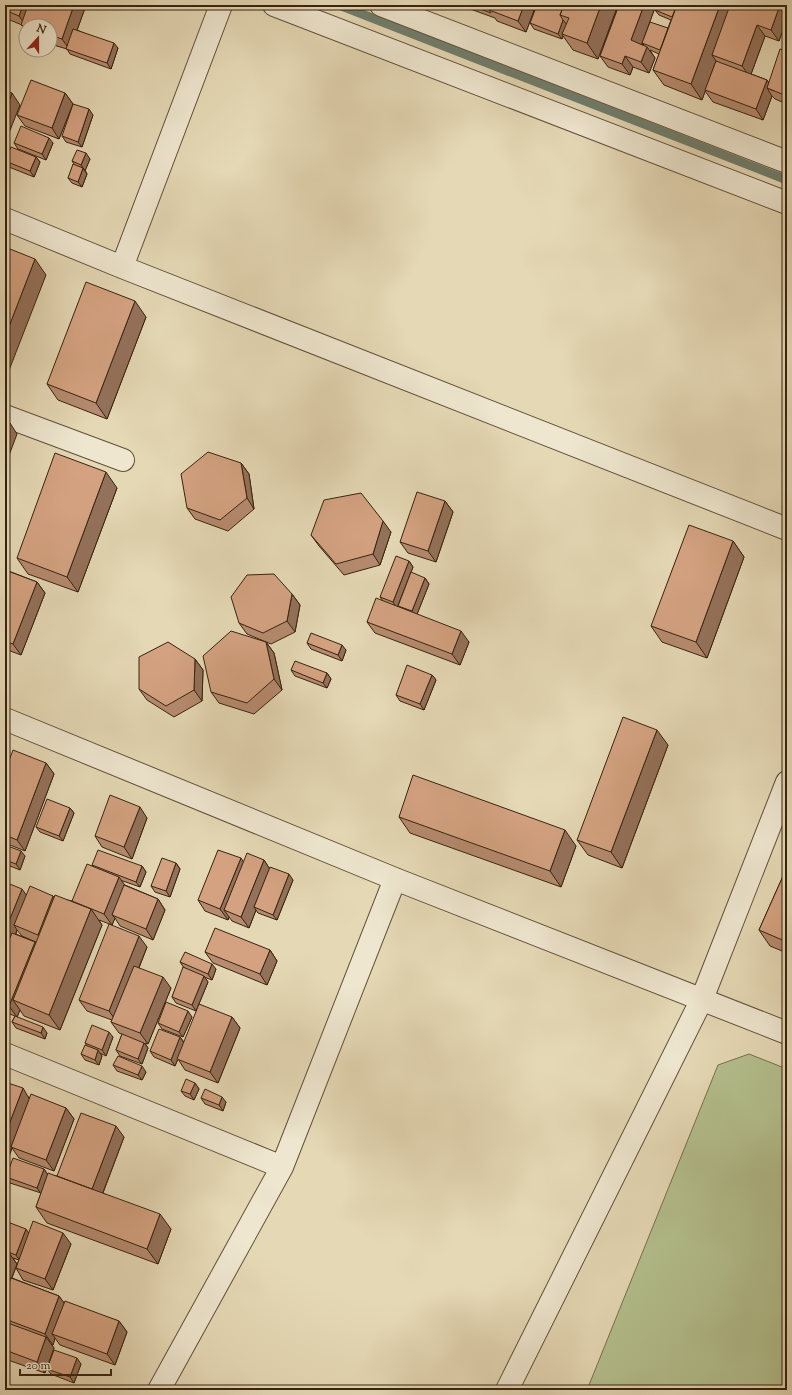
<svg xmlns="http://www.w3.org/2000/svg" width="792" height="1395" viewBox="0 0 792 1395" font-family="'Sorts Mill Goudy',serif">
<rect width="100%" height="100%" fill="#e5d8b5"/>
<filter id="stains"><feTurbulence type="fractalNoise" baseFrequency=".005" numOctaves="4"/><feColorMatrix values="0 0 0 0 .2 0 0 0 0 .09 0 0 0 0 .02 0 0 0 .5 -.17"/></filter>
<radialGradient id="worn" r=".72"><stop offset=".6" stop-color="#630" stop-opacity="0"/><stop offset="1" stop-color="#630" stop-opacity=".3"/></radialGradient>
<!-- green -->
<path fill="#b4bf8e" stroke="#75714e" d="M749,1054L787,1069V1390H587L718,1065Z"/>
<g fill="none" stroke-linecap="round" stroke-linejoin="round">
<!-- stream -->
<path stroke="#707e6d" stroke-width="9" d="M339,5L787,180"/>
<defs>
<path id="street" d="M274,5L787,203
M381,5L787,162
M5,219L122,267L787,529
M122,267L221,5
M5,416L123,460
M5,719L395,879L787,1033
M5,1054L282,1167
M159,1390L282,1167L395,879
M507,1390L702,999L787,782"/>
</defs>
<!-- street casing -->
<use href="#street" stroke="#625038" stroke-width="24"/>
<!-- street -->
<use href="#street" stroke="#eee6cf" stroke-width="22"/>
</g>
<!-- wall -->
<path fill="#b68b6f" stroke="#36230f" fill-rule="evenodd" d="M5,5L85,8L77,30L118,48L111,69L70,54L67,49L50,44V26H26V32L22,25L5,18Z
M461,5H536L526,32L497,21L495,18L462,6Z
M537,5H618L598,59L573,50L563,36L562,39L534,29L530,23Z
M619,5H656L641,44L644,45L642,43L668,28L671,20L659,15L655,10L656,5H784L787,9V18L779,41L765,36L751,74L767,80L769,83L787,51V104L775,99L772,96L763,120L713,102L705,91L702,100L664,85L653,70L659,54L650,50L655,58L649,73L633,67L630,75L608,67L600,56Z
M65,93L73,104L59,139L25,126L17,115Z
M93,115L82,147L66,142L62,136Z
M14,143H53L46,160L18,149Z
M36,157L40,162L34,177L9,167L5,161Z
M90,159L85,170L87,174L82,187L72,183L68,178L74,164L72,161Z
M146,317L107,419L58,400L47,384Z
M241,463L249,474L254,509L228,531L195,519L187,508Z
M117,488L78,592L28,574L17,558Z
M445,501L453,512L436,562L408,553L400,542Z
M391,532L380,565L344,575L319,546L311,535Z
M733,541L744,557L707,658L662,642L651,626Z
M409,561L413,567L398,606L399,607L398,606L425,578L429,584L417,614L469,642L460,665L375,633L367,622L383,601L380,597Z
M5,569L6,570L37,582L45,593L21,655L5,649Z
M292,594L300,605L295,632L271,644L247,634L239,623Z
M266,642L274,653L282,690L254,714L219,703L211,692Z
M307,643L346,650L342,661L311,649Z
M195,659L203,670L202,701L174,717L147,700L139,689Z
M291,670L327,673L331,679L327,688L295,676Z
M432,675L436,680L424,710L400,701L396,695Z
M668,745L622,868L588,855L577,840Z
M46,763L54,774L25,851L5,843V771Z
M70,808L74,813L63,841L40,832L36,827Z
M399,817L576,846L561,887L410,833Z
M147,818L132,859L102,847L95,836Z
M5,845L25,856L20,870L5,864Z
M264,860L269,868L293,880L277,920L258,913L256,910L249,928L232,921L229,917L228,920L205,911L198,900L243,862Z
M176,863L180,869L170,897L155,892L151,886Z
M92,865L142,866L146,872L140,887L120,880L125,885L158,899L165,910L153,940L120,926L115,918L112,925L99,920L102,925L60,1030L24,1016L20,1010L17,1017L47,1033L45,1039L16,1028L12,1022L15,1016L5,1012V882L26,895L53,896L54,897L72,901L94,868ZM17,930L22,936L36,942V943L35,942L16,934Z
M787,867V953L770,946L759,930Z
M147,947L139,968L171,988L148,1044L145,1043L148,1048L142,1064L120,1056L116,1050L122,1034L119,1033L111,1022L112,1020L87,1011L79,1000Z
M270,950L277,961L267,985L213,963L205,952Z
M180,962L216,969L212,980L204,977L208,982L196,1011L176,1003L172,997L184,968Z
M192,1017L183,1037L162,1029L158,1023Z
M232,1017L240,1028L218,1083L185,1070L178,1059L175,1066L154,1057L150,1051L180,1037L184,1042Z
M113,1037L106,1056L100,1053L102,1056L99,1065L85,1060L81,1054L87,1046L85,1043Z
M113,1065L146,1072L142,1080L117,1071Z
M5,1082L30,1098L66,1108L74,1119L54,1171L19,1158L12,1148L8,1159L5,1158Z
M195,1083L199,1089L194,1100L185,1096L181,1091Z
M201,1098L226,1102L223,1111L205,1104Z
M124,1137L103,1193L171,1229L158,1264L47,1223L36,1207L41,1193L10,1183L6,1178V1163L9,1168L44,1169L48,1175L57,1176Z
M5,1221L29,1233L71,1244L53,1290L23,1280L16,1268L19,1260L13,1258L17,1264L12,1278L59,1296L64,1303L119,1321L127,1332L115,1365L60,1345L55,1338L53,1345L51,1344L54,1348L45,1373L5,1359Z
M81,1364L74,1383L51,1374L47,1369Z"/>
<!-- shaded-wall -->
<path fill="#94715a" stroke="#36230f" d="M23,5H35L26,26L19,16Z
M74,5H83L85,8L70,50L62,39Z
M524,5H536L526,32L518,21Z
M601,5H618L598,59L587,43Z
M644,5H656L639,52L631,40Z
M720,5H737L712,55L716,61L702,100L691,84Z
M780,5H784L787,9V18L779,41L771,30Z
M563,20L567,25L562,34L563,36L562,39L558,34Z
M757,25L765,36L750,77L742,66Z
M114,43L118,48L111,69L107,63Z
M647,47L655,58L649,73L641,62Z
M625,56L633,67L630,75L622,64Z
M767,80L774,91L767,88L772,96L763,120L756,109Z
M12,93L20,105L5,143V112Z
M65,93L73,104L59,139L52,128Z
M89,109L93,115L82,147L78,142Z
M49,138L53,143L46,160L42,154Z
M86,153L90,159L85,171L81,165Z
M36,157L40,162L34,177L30,171Z
M83,168L87,174L82,187L78,182Z
M35,259L46,275L6,378L5,376V337Z
M135,301L146,317L107,419L96,403Z
M10,423L17,434L5,466V435Z
M241,463L249,474L254,509L247,498Z
M106,472L117,488L78,592L67,577Z
M445,501L453,512L436,562L428,551Z
M383,521L391,532L380,565L373,554Z
M733,541L744,557L707,658L696,642Z
M409,561L413,567L397,608L393,602Z
M425,578L429,584L416,617L412,611Z
M37,582L45,593L21,655L13,644Z
M292,594L300,605L295,632L287,621Z
M461,631L469,642L460,665L452,654Z
M266,642L274,653L282,690L274,679Z
M342,645L346,650L342,661L338,655Z
M195,659L203,670L202,701L194,690Z
M327,673L331,679L327,688L323,683Z
M432,675L436,680L424,710L420,704Z
M657,730L668,745L622,868L611,852Z
M46,763L54,774L25,851L17,840Z
M140,807L147,818L132,859L124,847Z
M70,808L74,813L63,841L59,836Z
M565,830L576,846L561,887L550,871Z
M21,851L25,856L20,870L16,864Z
M241,858L248,869L224,910L229,917L228,920L220,909Z
M264,860L271,871L254,907L256,910L249,928L241,917Z
M176,863L180,869L170,897L166,891Z
M142,866L146,872L140,887L136,882Z
M289,874L293,880L277,920L273,915Z
M119,877L127,888L112,915L115,918L112,925L104,914Z
M22,889L30,900L14,925L17,930L5,961V931Z
M53,896L61,907L45,946L38,935Z
M158,899L165,910L153,940L146,929Z
M91,909L102,925L60,1030L49,1015Z
M139,936L147,947L117,1022L109,1011Z
M35,942L42,953L13,1000L20,1010L17,1017L9,1006Z
M270,950L277,961L267,985L260,974Z
M212,964L216,969L212,980L208,974Z
M204,976L208,982L196,1011L192,1005Z
M163,977L171,988L148,1044L140,1033Z
M188,1011L192,1017L183,1037L179,1032Z
M232,1017L240,1028L218,1083L210,1072Z
M43,1027L47,1033L45,1039L41,1033Z
M109,1032L113,1037L106,1056L102,1050Z
M180,1037L184,1043L175,1066L171,1060Z
M144,1043L148,1048L142,1064L138,1059Z
M98,1050L102,1056L99,1065L95,1060Z
M142,1066L146,1072L142,1080L138,1075Z
M195,1083L199,1089L194,1100L190,1094Z
M23,1088L30,1100L11,1147L12,1148L8,1159L5,1156V1135Z
M222,1097L226,1102L223,1111L219,1105Z
M66,1108L74,1119L54,1171L46,1160Z
M116,1126L124,1137L100,1200L92,1189Z
M6,1163L10,1169L5,1181V1165Z
M44,1169L48,1175L41,1194L37,1188Z
M160,1214L171,1229L158,1264L147,1249Z
M26,1229L30,1235L20,1261L16,1255Z
M63,1233L71,1244L53,1290L45,1279Z
M9,1253L17,1264L5,1296V1264Z
M59,1296L67,1307L52,1334L55,1338L53,1345L45,1334Z
M119,1321L127,1332L115,1365L107,1354Z
M46,1337L54,1348L45,1373L37,1362Z
M77,1358L81,1364L74,1383L70,1377Z"/>
<!-- building -->
<path fill="#d4a281" stroke="#36230f" d="M5,5H23L19,16L5,10Z
M28,5H74L62,39L50,35V26H26V27L21,25Z
M470,5H491L489,10L491,13Z
M491,5H524L518,21L489,10Z
M537,5H564L560,15L563,20L558,34L530,23Z
M564,5H601L587,43L562,34L569,18L560,15Z
M619,5H644L631,40L647,47L641,62L625,56L622,64L600,56Z
M656,5H677L672,17L655,10Z
M677,5H720L691,84L653,70Z
M730,5H780L771,30L757,25L742,66L712,55Z
M650,22L668,28L660,50L642,43Z
M73,29L114,43L107,63L66,49Z
M780,49L787,51V96L767,88Z
M716,61L767,80L756,109L705,90Z
M31,80L65,93L52,128L17,115Z
M5,91L12,93L5,112Z
M73,104L89,109L78,142L62,136Z
M21,126L49,138L42,154L14,143Z
M11,147L36,157L30,171L5,161Z
M77,150L86,153L81,165L72,161Z
M73,164L83,168L78,182L68,178Z
M5,247L35,259L5,337Z
M86,282L135,301L96,403L47,384Z
M5,421L10,423L5,435Z
M208,452L241,463L247,498L220,520L187,508L181,474Z
M55,453L106,472L67,577L17,558Z
M417,492L445,501L428,551L400,542Z
M361,493L383,521L373,554L336,564L311,535L324,500Z
M689,525L733,541L696,642L651,626Z
M396,556L409,561L393,602L380,597Z
M5,570L37,582L13,644L5,641Z
M411,572L425,578L412,611L398,606Z
M274,574L292,594L287,621L263,633L239,623L231,597L247,575Z
M376,598L461,631L452,654L367,622Z
M231,631L266,642L274,679L247,703L211,692L203,656Z
M311,633L342,645L338,655L307,643Z
M168,642L195,659L194,690L166,706L139,689V657Z
M295,661L327,673L323,683L291,670Z
M407,665L432,675L420,704L396,695Z
M623,717L657,730L611,852L577,840Z
M13,750L46,763L17,840L5,835V771Z
M413,775L565,830L550,871L399,817Z
M110,795L140,807L124,847L95,836Z
M47,799L70,808L59,836L36,827Z
M5,845L21,851L16,864L5,860Z
M98,850L142,866L136,882L92,865Z
M218,850L241,858L220,909L198,900Z
M247,853L264,860L241,917L224,910Z
M162,858L176,863L166,891L151,886Z
M87,864L119,877L104,914L72,901Z
M270,867L289,874L273,915L254,907Z
M787,867V942L759,930Z
M5,882L22,889L5,931Z
M124,885L158,899L146,929L112,915Z
M30,886L53,896L38,935L14,925Z
M55,895L91,909L49,1015L13,1000Z
M109,924L139,936L109,1011L79,1000Z
M215,928L270,950L260,974L205,952Z
M12,933L35,942L9,1006L5,1004V950Z
M185,952L212,964L208,974L180,962Z
M134,966L163,977L140,1033L111,1022Z
M183,967L204,976L192,1005L172,997Z
M166,1002L188,1011L179,1032L158,1023Z
M199,1004L232,1017L210,1072L177,1059Z
M15,1016L43,1027L41,1033L12,1022Z
M92,1025L109,1032L102,1050L85,1043Z
M159,1029L180,1037L171,1060L150,1051Z
M122,1034L144,1043L138,1059L116,1050Z
M85,1045L98,1050L95,1060L81,1054Z
M118,1056L142,1066L138,1075L113,1065Z
M186,1079L195,1083L190,1094L181,1091Z
M5,1082L23,1088L5,1135Z
M205,1089L222,1097L219,1105L201,1098Z
M31,1094L66,1108L46,1160L11,1147Z
M81,1113L116,1126L92,1189L57,1176Z
M13,1158L44,1169L37,1188L6,1177Z
M48,1173L160,1214L147,1249L36,1207Z
M5,1221L26,1229L16,1255L5,1251Z
M33,1221L63,1233L45,1279L16,1268Z
M5,1251L9,1253L5,1264Z
M11,1278L59,1296L45,1334L5,1319V1294Z
M65,1301L119,1321L107,1354L52,1334Z
M5,1322L46,1337L37,1362L5,1350Z
M54,1350L77,1358L70,1377L47,1369Z"/>
<!-- margin -->
<rect width="792" height="1395" fill="none" stroke="#e5d8b5" stroke-width="20"/>
<rect x="6" y="6" width="780" height="1383" fill="none" stroke="#36230f" stroke-width="2"/>
<rect x="10" y="10" width="772" height="1375" fill="none" stroke="#36230f"/>
<!-- north arrow -->
<g transform="translate(38 38) rotate(21)"><circle r="19" fill="#eee6cf" stroke="#a49882"/>
<path d="M0-3L7 15L0 10L-7 15Z" fill="#8f2418"/>
<text y="-6" font-size="11" font-weight="bold" text-anchor="middle" fill="#36230f">N</text>
</g>
<!-- scale -->
<path d="M20 1369v6h91v-6" fill="none" stroke="#36230f" stroke-width="2"/>
<text x="26" y="1369" font-size="12" fill="#36230f" stroke="#eee6cf" stroke-width="3" paint-order="stroke">20 m</text>
<rect width="100%" height="100%" filter="url(#stains)"/>
<rect width="100%" height="100%" fill="url(#worn)"/>
</svg>
